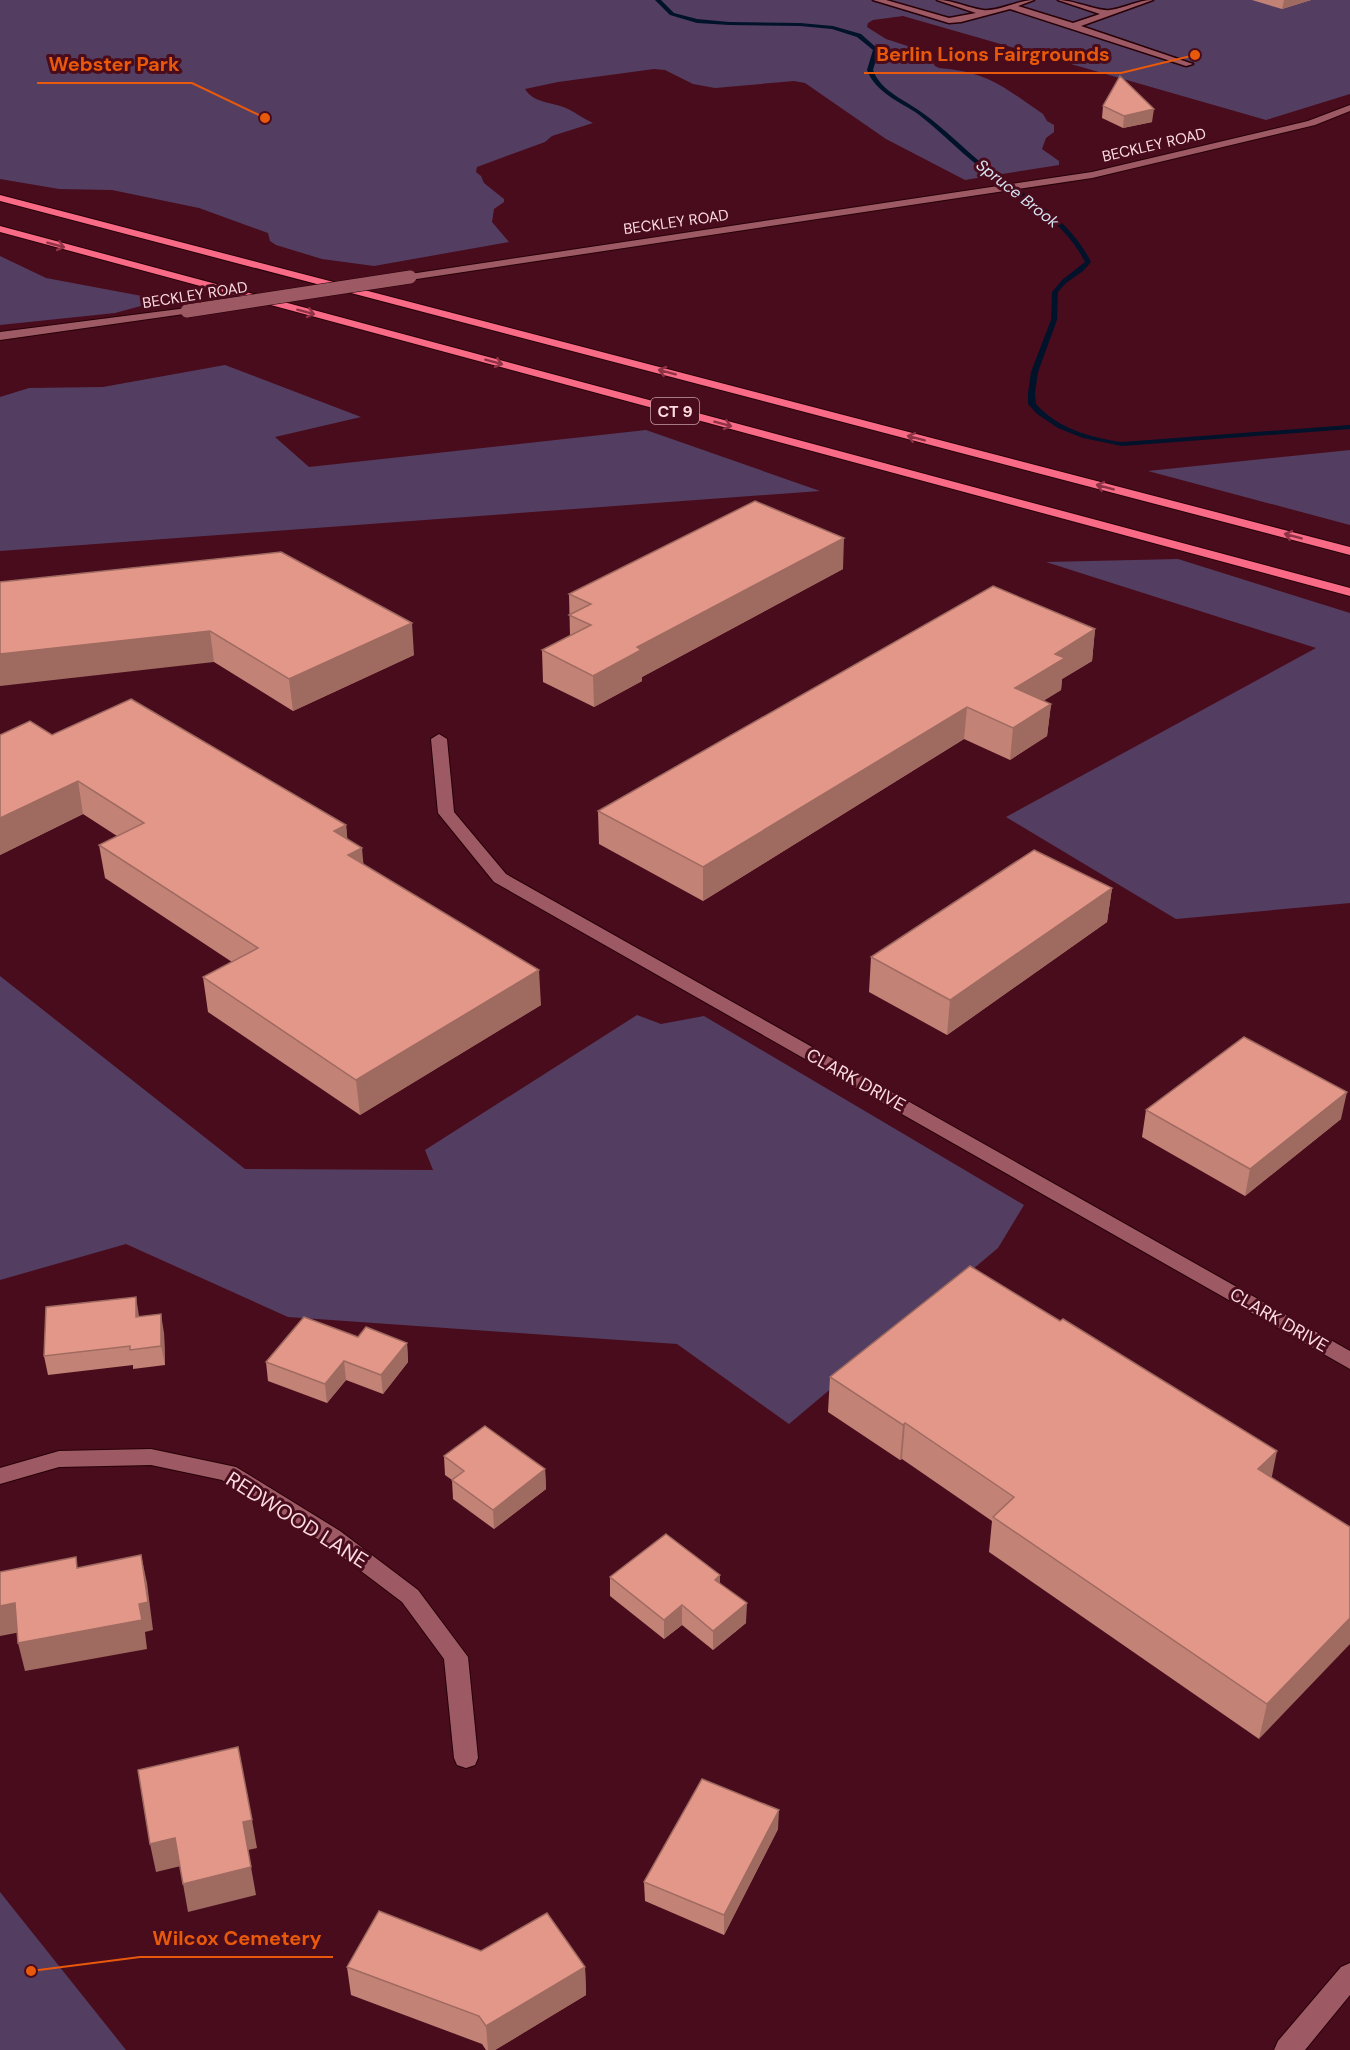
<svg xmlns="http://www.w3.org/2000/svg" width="1350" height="2050" viewBox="0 0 1350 2050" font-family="'DM Sans',sans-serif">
<rect width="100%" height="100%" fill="#490c1c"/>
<!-- green -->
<path fill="#533e61" d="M0,0H1350V94L1266,120L903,16L873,20L868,23L867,27L886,39L926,52L935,66L939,68C989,72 1003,87 1043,114L1047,121L1054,125V132L1046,138L1042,149L1059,161V165L965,180L886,139L805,83L794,81L715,88L693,84L665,70L654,69L558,82L525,89C534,104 554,102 568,109C576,113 584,119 593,123L552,136L545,142L477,167L476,172L481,176L484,183L504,199V202L494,209L492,222L509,242L374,266L322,259L276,245L270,241L268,233L199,208L112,190L59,189L0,179Z
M0,256L46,278L163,300L115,313L0,325Z
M225,365L361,417L275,437L309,467L646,430L820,491L0,551V397L29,388L103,387Z
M1350,450V525L1148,471Z
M1178,559L1350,613V903L1176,919L1006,817L1316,648L1046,562Z
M0,976L245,1169L433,1170L425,1150L637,1015L661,1024L704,1016L1024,1205L998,1248L789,1424L677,1344L288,1317L126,1244L0,1280Z
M0,1892L126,2050H0Z"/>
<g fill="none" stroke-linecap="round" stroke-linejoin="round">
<!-- stream -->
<path fill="#00132b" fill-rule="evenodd" d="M655,0H661L674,13L697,19L729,22L800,23L833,26L861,34L879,50L873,70C881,92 906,100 924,114C945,129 963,148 984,165C1024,196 1067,214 1091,262L1083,271L1066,283L1058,292L1057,320L1038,372L1035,393L1036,404C1057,428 1091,438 1122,442L1350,425V429L1122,446L1083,438L1058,428L1037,414L1028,404V393L1031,372L1051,320L1052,292L1062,280L1085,262C1061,215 1016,197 977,165C957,149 939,130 918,114C899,101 876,93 867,70L873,50L857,37L832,29L800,26L729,25L697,23L670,15Z"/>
<defs>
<path id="lane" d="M873,0H886L949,18L976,13L937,0C954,0 967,8 983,10C997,12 1018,0 1034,0L1018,6L1073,23L1100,14L1058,0C1074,0 1099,12 1110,10C1126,8 1137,0 1153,0L1081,26L1193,64L1186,66L1010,9L961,22L949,23Z"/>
<path id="street" d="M1350,105V111L1315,125L1092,178L410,280L404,277L410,274L1092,172L1308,121Z
M187,308L191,309V313L0,340V332Z
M439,734L447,739L454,812L506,874L1350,1351V1369L494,882L438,813L431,739Z
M151,1449L236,1467L340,1531L418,1590L468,1657L478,1758L475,1765L466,1768L457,1765L454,1758L444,1659L402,1602L324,1543L222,1480L151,1465L59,1467L0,1484V1468L59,1451Z
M1350,1963V1995L1305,2050H1274L1278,2041L1341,1967Z"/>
<path id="highway" d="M0,195L1350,547V555L0,201Z
M0,226L1350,588V596L0,232Z"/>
</defs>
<!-- lane casing -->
<use href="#lane" stroke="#270008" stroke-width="3"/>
<!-- street casing -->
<use href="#street" stroke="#270008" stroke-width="2"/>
<!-- highway casing -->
<use href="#highway" stroke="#270008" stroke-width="2"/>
<!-- lane -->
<use href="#lane" fill="#9e5a64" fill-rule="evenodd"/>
<!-- street -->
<use href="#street" fill="#9e5a64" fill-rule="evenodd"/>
<!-- highway -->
<use href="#highway" fill="#f86a86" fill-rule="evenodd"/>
<defs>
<path id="street-bridge" d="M187,311L410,277"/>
</defs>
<!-- street-bridge casing -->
<use href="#street-bridge" stroke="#270008" stroke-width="14" stroke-linecap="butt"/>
<!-- street-bridge -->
<use href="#street-bridge" stroke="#9e5a64" stroke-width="13"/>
</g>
<!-- wall -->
<path fill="#c38276" d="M1252,0H1311L1282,9Z
M1103,106L1152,122L1123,128L1102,118Z
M843,569L642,677V681L594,707L543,682L542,650L570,636L569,594Z
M0,582L414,655L293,711L214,662Z
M1095,629L1092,661L1062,679L1061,690L1043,701L1051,704L1047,736L1010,760L964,739L703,901L599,844L598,811Z
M0,735H52L346,825L347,839L364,865L541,1005L360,1115L208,1012L203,977L232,962L105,878L99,845L117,836L83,814L0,855Z
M1112,888L1107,922L947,1035L869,992L871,957Z
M1146,1110L1341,1119L1245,1196L1142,1137Z
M139,1316L164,1333L165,1365L133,1369V1365L48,1375L44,1356Z
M358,1337L407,1343L408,1362L383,1394L346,1380L327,1403L268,1381L266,1362Z
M830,1377L1272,1478L1350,1527L1259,1739L989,1552L992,1521L902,1459L900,1460L828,1412Z
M444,1456L545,1469L546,1489L494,1529L453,1499L452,1480L445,1475Z
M610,1577L720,1583L746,1623L713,1650L682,1625L664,1639L610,1596Z
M778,1829L724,1935L645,1901L644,1882Z
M481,1951L585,1967L586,1995L495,2050H486L482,2044L351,1995L347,1967Z"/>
<!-- shaded-wall -->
<path fill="#9f6a60" d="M1284,0H1311L1282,9Z
M1154,109L1152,122L1123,128L1124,116Z
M844,538L843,569L642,677V681L594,707L593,676L637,647Z
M412,623L414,655L293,711L289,679Z
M1095,629L1092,661L1062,679L1061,690L1012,720L1015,688L1055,654Z
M210,631L214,662L0,686V654Z
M1051,704L1047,736L1010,760L1013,728Z
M967,707L964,739L703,901V867Z
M78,781L83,814L0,855V818Z
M346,825L349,855L362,848L365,881L351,889L334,831Z
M1112,888L1107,922L947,1035L950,1000Z
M539,970L541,1005L360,1115L356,1080Z
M1347,1092L1341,1119L1245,1196L1250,1169Z
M136,1297L139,1316L136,1317Z
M161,1314L164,1333L165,1365L161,1346Z
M407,1343L408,1362L383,1394L381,1375Z
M344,1361L346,1380L327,1403L325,1384Z
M905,1423L902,1459L900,1460L903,1425Z
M1277,1451L1270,1486L1258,1469Z
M545,1469L546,1489L494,1529L493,1510Z
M141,1555L147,1583L153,1630L145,1632L147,1649L25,1671L18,1643L139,1604Z
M720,1575V1594L715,1580Z
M15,1603L21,1632L0,1636V1606Z
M747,1603L746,1623L713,1650V1631Z
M682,1605V1625L664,1639V1620Z
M1350,1618V1644L1259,1739L1267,1704Z
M779,1810L778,1829L724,1935V1915Z
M252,1820L257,1848L248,1850L243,1822Z
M175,1838L181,1866L156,1872L150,1844Z
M251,1867L256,1895L188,1912L183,1884Z
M585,1967L586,1995L495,2050H488L486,2026Z"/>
<!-- building -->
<path fill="#e39789" stroke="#9f6a60" stroke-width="1.5" d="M1120,76L1154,109L1124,116L1103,106Z
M755,501L844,538L637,647L641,650L593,676L542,650L591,625L569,615L591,604L569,594Z
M281,552L412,623L289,679L210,631L0,654V582Z
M993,586L1095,629L1055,654L1065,658L1015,688L1051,704L1013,728L967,707L703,867L598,811Z
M131,699L346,825L334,831L362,848L348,855L539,970L356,1080L203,977L258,948L99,845L144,823L78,781L0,818V735L30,721L52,735Z
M1034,850L1112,888L950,1000L871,957Z
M1244,1037L1347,1092L1250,1169L1146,1110Z
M970,1266L1060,1321L1063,1319L1277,1451L1258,1469L1350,1527V1618L1267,1704L993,1517L1014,1497L905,1423L903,1425L830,1377Z
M136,1297V1317L161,1314V1346L130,1350V1346L44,1356L46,1307Z
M304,1317L358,1337L366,1327L407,1343L381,1375L344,1361L325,1384L266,1362Z
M485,1426L545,1469L493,1510L452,1480L464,1471L444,1456Z
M666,1534L720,1575L715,1580L747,1603L713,1631L682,1605L664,1620L610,1577Z
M141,1555L148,1602L139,1604L142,1620L18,1643L15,1603L0,1606V1572L76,1557L77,1568Z
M238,1747L252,1820L243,1822L251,1867L183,1884L175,1838L150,1844L138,1770Z
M702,1779L779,1810L724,1915L644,1882Z
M379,1911L481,1951L547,1913L585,1967L486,2026L479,2016L347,1967Z"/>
<!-- one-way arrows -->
<defs><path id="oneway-shaft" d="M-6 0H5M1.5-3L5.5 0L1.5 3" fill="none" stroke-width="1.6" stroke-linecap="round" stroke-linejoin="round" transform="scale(1.5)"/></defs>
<g stroke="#8f3246">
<use href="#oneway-shaft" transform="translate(56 245) rotate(15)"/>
<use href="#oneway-shaft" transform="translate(306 312) rotate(15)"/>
<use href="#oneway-shaft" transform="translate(494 362) rotate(15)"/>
<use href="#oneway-shaft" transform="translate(667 372) rotate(-165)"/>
<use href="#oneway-shaft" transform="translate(723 424) rotate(15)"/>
<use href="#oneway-shaft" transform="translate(916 438) rotate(-165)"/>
<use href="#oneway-shaft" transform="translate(1105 487) rotate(-165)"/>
<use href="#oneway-shaft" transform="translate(1293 536) rotate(-165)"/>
</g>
<g text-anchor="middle" stroke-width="6" stroke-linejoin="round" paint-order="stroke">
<!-- far-street labels -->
<g font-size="15" fill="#fddce0" stroke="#490c1c">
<text transform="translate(1154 145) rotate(-13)" y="5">BECKLEY ROAD</text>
<text transform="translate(676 222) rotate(-8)" y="5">BECKLEY ROAD</text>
<text transform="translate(195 295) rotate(-9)" y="5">BECKLEY ROAD</text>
</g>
<!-- far-water labels -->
<g font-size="16" font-style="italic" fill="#d7e5f4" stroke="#490c1c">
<text transform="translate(1018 193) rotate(38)" y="6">Spruce Brook</text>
</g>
<!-- shield labels -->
<rect fill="#490c1c" stroke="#c79ea5" stroke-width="1.5" x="651" y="398" width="48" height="26" rx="4.5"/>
<g font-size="16" font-weight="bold" fill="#fddce0">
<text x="675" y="417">CT 9</text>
</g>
<!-- street labels -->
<g font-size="18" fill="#fddce0" stroke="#490c1c">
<text transform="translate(856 1080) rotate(29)" y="6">CLARK DRIVE</text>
<text transform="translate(1279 1320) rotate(30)" y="6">CLARK DRIVE</text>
</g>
<!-- near-street labels -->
<g font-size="21" fill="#fddce0" stroke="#490c1c">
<text transform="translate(297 1520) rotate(32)" y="7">REDWOOD LANE</text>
</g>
</g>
<!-- callouts -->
<path fill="none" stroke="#e8590c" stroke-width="2" d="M1195 55L1121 73H864M265 118L192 83H37M31 1971L140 1957H333"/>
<g fill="#e8590c" stroke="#490c1c" stroke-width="2">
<circle cx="1195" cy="55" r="6"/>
<circle cx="265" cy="118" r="6"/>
<circle cx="31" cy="1971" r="6"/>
</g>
<g font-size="20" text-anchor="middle" font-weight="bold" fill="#e8590c" stroke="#490c1c" stroke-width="6" stroke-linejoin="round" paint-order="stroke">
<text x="993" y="61">Berlin Lions Fairgrounds</text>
<text x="114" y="71">Webster Park</text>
<text x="237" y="1945">Wilcox Cemetery</text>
</g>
</svg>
